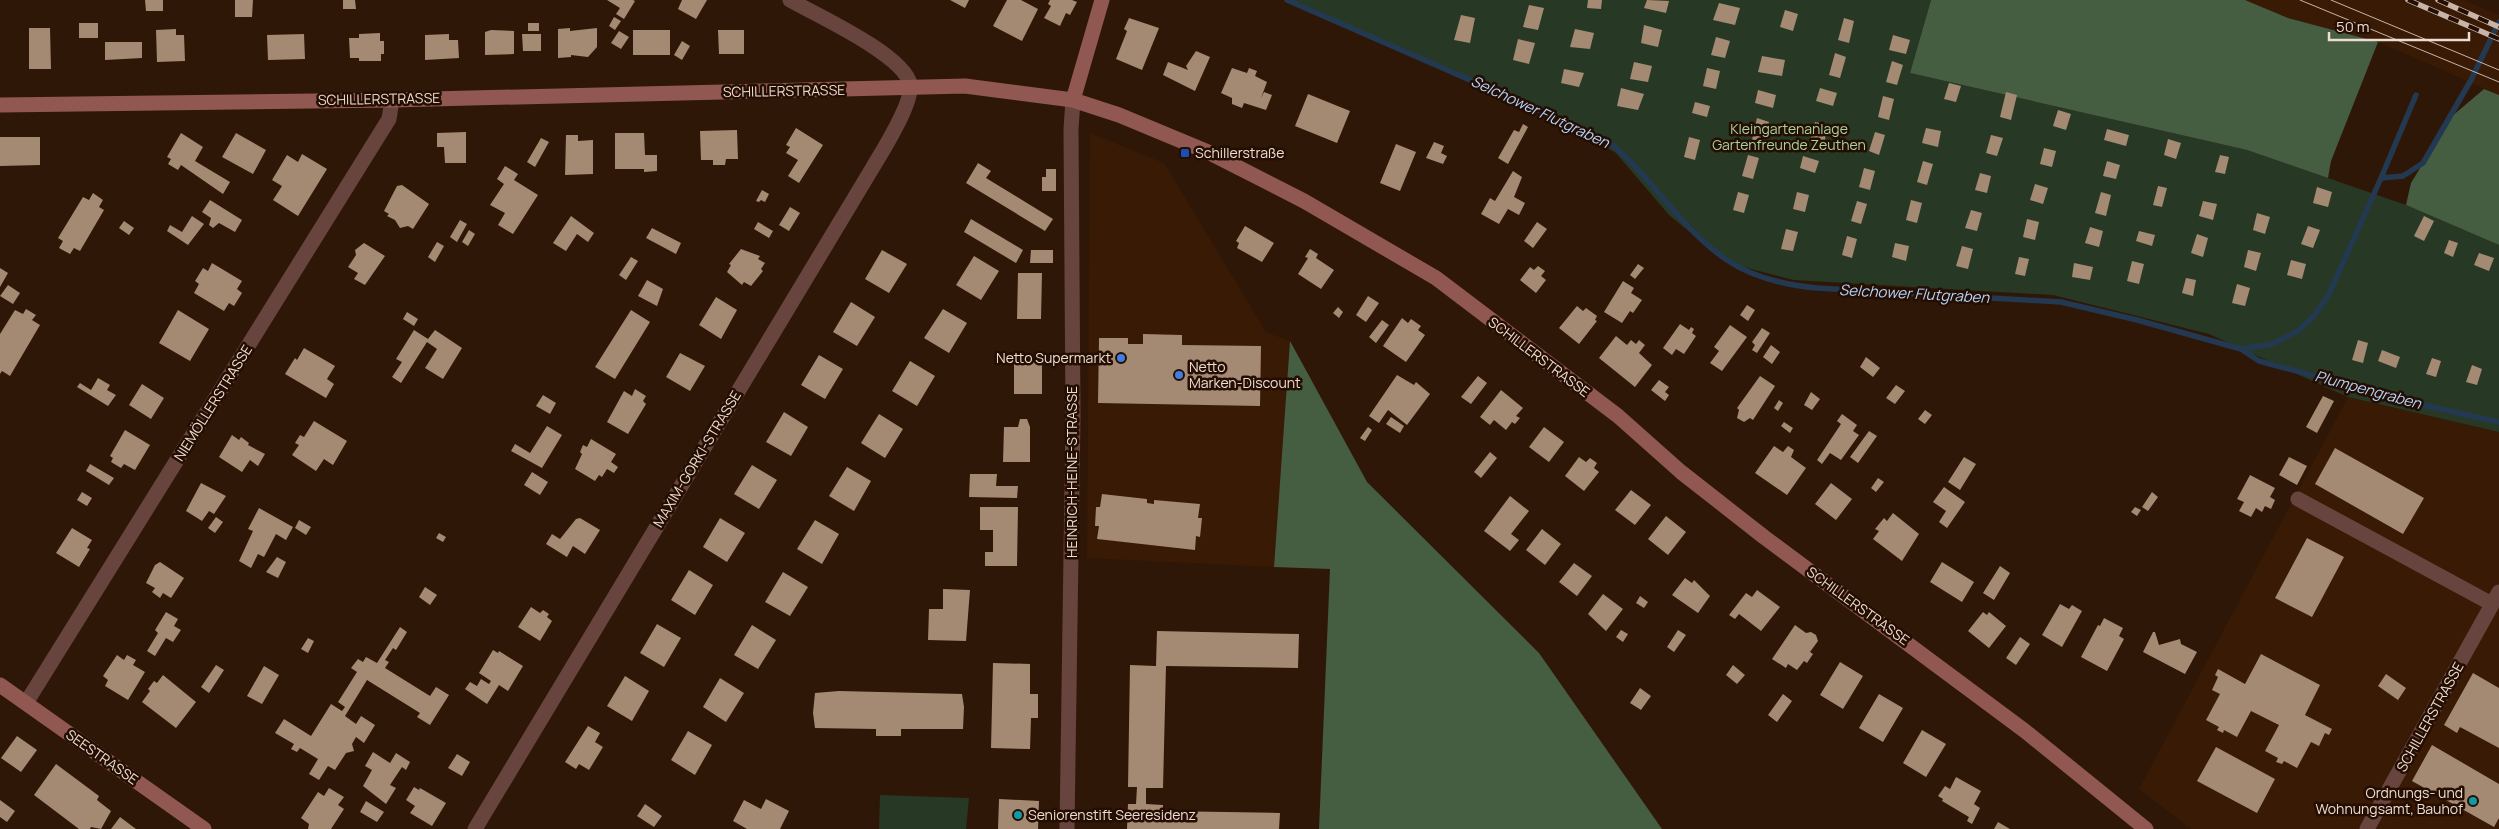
<svg xmlns="http://www.w3.org/2000/svg" width="2499" height="829" viewBox="0 0 2499 829" font-family="Manrope,sans-serif">
<rect width="100%" height="100%" fill="#2f1707"/>
<!-- built -->
<path fill="#381a05" d="M2245,0H2464L2499,15V95L2378,42L2288,18Z
M1090,133L1164,163L1266,332L1290,341L1274,567L1087,558Z
M2348,397L2499,432V829H2191L2139,789Z"/>
<!-- green -->
<path fill="#273924" d="M1289,0H1931L1910,73L2247,150L2406,205L2499,245V432L2348,397L2209,334L2053,295L1794,280L1728,263L1669,215L1616,153L1555,117L1302,4Z
M880,795L969,798L966,829H879Z"/>
<!-- forest -->
<path fill="#455d41" d="M1931,0H2245L2288,18L2378,42L2331,161L2328,178L2247,150L1910,73Z
M2484,89L2499,95V245L2406,205L2411,183L2451,117Z
M1290,341L1367,482L1539,653L1662,829H1319L1330,569L1274,567Z"/>
<g fill="none" stroke-linecap="round" stroke-linejoin="round">
<!-- stream -->
<path stroke="#233952" stroke-width="5.5" d="M1287,0L1605,139C1650,173 1679,228 1727,260C1753,278 1786,285 1817,288L2061,302L2137,320L2241,349L2272,344L2298,331L2314,316L2329,294L2381,178L2403,176L2423,163L2471,80L2499,22
M2381,178L2416,95
M2241,349L2259,361L2419,404L2499,422"/>
</g>
<!-- building -->
<path fill="#a58a73" d="M145,0H163V11H146Z
M235,0H253L252,17H235Z
M343,0H355L356,9H343Z
M607,0H633L635,1L624,19L616,14L620,8Z
M682,0H707L696,19L678,9Z
M950,0H969L965,8Z
M1007,0H1021L1038,9L1022,41L993,26Z
M1050,0H1072L1077,2L1070,15L1066,13L1060,26L1044,18L1051,6L1048,4Z
M1588,0H1602L1601,9L1587,8Z
M1647,0L1669,1L1666,13L1644,8Z
M1719,3L1740,8L1735,25L1713,20Z
M1529,5L1544,8L1538,30L1523,27Z
M1785,10L1798,14L1793,31L1780,27Z
M1461,15L1475,18L1470,43L1454,40Z
M614,17L621,21L615,30L609,26Z
M1129,18L1159,28L1142,70L1116,59L1127,31L1124,29Z
M1844,18L1854,21L1849,43L1838,40Z
M79,23H98V38H79Z
M528,23H539V31H528Z
M1644,25L1662,30L1658,47L1641,43Z
M29,28H50L51,69H29Z
M570,28V31L597,28V47L588,57L571,55V57L558,58V29Z
M176,29V35H184L185,61L157,62L156,30Z
M1575,29L1594,33L1590,49L1570,47Z
M491,30L514,31V54L485,55V32Z
M633,30H670V55H633Z
M718,30H744V54H719Z
M619,31L629,37L621,49L611,43Z
M380,33V41H384V54H381V61H359V58H350L349,38H359V34Z
M304,34L305,59L268,60L267,35Z
M449,34V40H458L459,58L425,60V35Z
M522,34H541V51H523Z
M1893,35L1910,40L1906,54L1889,50Z
M1716,37L1730,41L1725,58L1711,55Z
M1518,39L1535,43L1529,64L1513,60Z
M682,41L690,46L682,60L674,55Z
M105,42H142V58L105,60Z
M1196,51L1210,57L1195,91L1163,75L1168,62L1188,70L1186,66Z
M1835,53L1846,57L1840,78L1829,75Z
M1762,56L1785,60L1782,76L1758,72Z
M1892,61L1903,65L1897,85L1886,82Z
M1634,62L1652,66L1648,82L1630,79Z
M1232,68L1247,73L1249,68L1257,71L1255,76L1267,82L1261,98L1264,92L1272,95L1266,110L1244,103L1242,108L1232,104V98L1221,93Z
M1707,68L1720,71L1716,89L1703,86Z
M1564,69L1584,73L1579,87L1561,83Z
M1949,83L1961,86L1956,102L1944,99Z
M1621,88L1644,94L1638,110L1617,106Z
M1820,88L1837,93L1833,106L1816,101Z
M1758,90L1776,95L1773,108L1755,103Z
M2006,92L2017,95L2011,120L2000,117Z
M1308,94L1350,111L1337,143L1295,126Z
M1883,96L1894,99L1889,120L1878,117Z
M1695,102L1710,106L1707,117L1692,113Z
M2058,110L2071,114L2066,130L2053,126Z
M1757,118L1769,122L1764,143L1752,140Z
M1815,122L1828,125L1824,144L1810,140Z
M1523,124L1528,127L1508,164L1498,158L1514,130L1519,132Z
M796,128L823,145L799,183L788,176L798,160L786,153L790,147L786,145Z
M1926,128L1941,131L1938,147L1922,143Z
M2107,129L2129,135L2126,146L2104,140Z
M737,130L738,159H726L725,165H713V160H701L700,131Z
M466,132V163H445L444,147H437V133Z
M1875,132L1885,135L1879,155L1869,151Z
M181,133L203,147L195,161L230,182L223,194L181,165L178,170L168,164L171,159L167,157Z
M236,133L266,150L253,174L222,157Z
M615,133H644L645,155H657V171L644,172V169H615Z
M566,135H578V141L593,140V174L565,175Z
M1991,135L2003,138L1997,156L1986,153Z
M0,137H40V165L0,166Z
M1689,137L1700,140L1695,160L1684,157Z
M541,138L549,142L535,167L527,162Z
M2168,139L2181,143L2176,159L2164,155Z
M1434,142L1444,146L1441,153L1447,156L1443,164L1426,158Z
M1396,144L1416,152L1400,191L1380,183Z
M2044,148L2056,151L2052,167L2040,164Z
M302,154L327,169L298,216L273,200L282,186L272,180L287,155L298,162Z
M1748,155L1759,158L1753,179L1742,176Z
M2220,155L2229,157L2225,174L2215,172Z
M1803,156L1819,161L1815,173L1800,168Z
M1923,161L1933,164L1927,185L1917,182Z
M2107,161L2120,165L2116,179L2103,176Z
M978,163L991,171L986,178L1053,219L1045,231L966,183Z
M505,166L518,174L514,180L538,195L513,234L498,225L505,213L490,205L504,184L497,179Z
M1864,168L1875,171L1870,190L1859,187Z
M1046,169H1056V191H1042V177H1046Z
M1513,171L1522,177L1514,197L1525,203L1519,215L1508,209L1499,224L1481,214L1490,198L1495,201Z
M1980,173L1991,176L1987,193L1975,190Z
M2035,184L2048,188L2043,204L2030,200Z
M402,185L429,204L413,229L408,226L400,228L395,220L387,216L389,214L384,211L397,186Z
M2158,186L2167,188L2162,207L2153,205Z
M2317,187L2332,192L2328,207L2313,203Z
M762,190L769,194L765,202L761,200L759,202L756,201Z
M1738,192L1749,195L1744,213L1733,210Z
M1797,192L1809,195L1805,212L1793,209Z
M2101,192L2111,195L2106,216L2095,213Z
M93,193L103,200L99,207L104,210L80,251L74,248L70,254L59,248L63,241L58,238L83,197L89,200Z
M210,200L242,220L235,232L219,223L213,228L209,225L211,218L202,212Z
M1911,200L1922,203L1917,223L1906,220Z
M1857,201L1867,204L1861,224L1851,221Z
M2203,201L2217,204L2213,220L2199,216Z
M790,207L800,213L789,231L779,225Z
M1971,210L1982,213L1977,231L1965,228Z
M2257,213L2270,217L2265,234L2253,230Z
M192,216L204,224L188,245L167,231L170,225L182,232Z
M571,216L594,233L588,242L577,234L566,251L553,243Z
M2424,216L2434,221L2424,241L2414,236Z
M971,219L1023,250L1016,263L964,232Z
M2027,219L2039,222L2035,240L2023,237Z
M460,220L467,224L457,242L450,237Z
M124,221L134,228L129,235L119,228Z
M758,222L773,231L769,238L754,229Z
M1537,222L1547,229L1533,248L1524,241Z
M1245,226L1274,243L1262,262L1237,248L1239,243L1236,241Z
M2308,226L2320,230L2313,248L2301,244Z
M2090,227L2103,231L2099,247L2085,243Z
M652,228L681,243L676,254L646,238Z
M1786,229L1798,232L1793,251L1781,249Z
M469,230L475,234L468,246L462,242Z
M2139,231L2155,235L2152,246L2136,241Z
M2197,234L2208,238L2203,257L2191,253Z
M1847,236L1857,239L1852,258L1842,255Z
M2449,240L2458,243L2453,257L2444,253Z
M437,242L444,246L435,262L428,257Z
M364,243L385,256L365,285L354,279L358,273L348,267L356,255L355,250Z
M1895,243L1909,246L1906,261L1892,257Z
M1962,246L1973,249L1968,269L1956,266Z
M741,249L760,256L758,259L765,263L761,269L763,271L751,286L744,282L742,285L727,272L731,265L729,264Z
M1310,249L1318,254L1316,258L1334,270L1321,289L1298,274L1308,258L1305,257Z
M882,250L907,264L889,293L865,279Z
M1031,250H1053V263H1030Z
M2248,250L2261,253L2256,271L2244,267Z
M2479,253L2494,258L2489,271L2474,265Z
M974,256L999,271L981,300L956,285Z
M631,257L638,261L626,280L619,275Z
M2019,257L2029,259L2025,276L2015,274Z
M2291,260L2306,264L2302,279L2287,275Z
M2132,261L2144,264L2139,284L2127,281Z
M212,263L242,281L237,289L242,293L234,306L229,303L224,311L194,293L199,284L195,281L203,268L208,271Z
M2074,263L2093,267L2090,280L2072,277Z
M1638,264L1644,268L1635,279L1630,275Z
M1538,266L1545,271L1541,276L1546,280L1536,293L1520,280L1530,267L1534,270Z
M0,268L8,273L0,287Z
M1018,273H1042L1041,319H1017Z
M2186,278L2196,280L2193,296L2182,293Z
M647,280L663,289L657,306L638,296Z
M1623,281L1634,288L1631,293L1642,300L1633,313L1630,311L1622,323L1604,312Z
M2237,284L2250,288L2245,306L2232,303Z
M8,285L20,293L13,304L0,296Z
M1368,296L1379,303L1366,322L1356,315Z
M716,297L737,310L721,339L699,325Z
M851,302L875,317L857,346L833,332Z
M1747,305L1755,310L1748,321L1740,315Z
M1577,306L1583,311L1586,308L1597,316L1595,320L1597,321L1579,344L1559,328Z
M1338,307L1343,312L1339,318L1333,313Z
M26,309L36,315L32,320L40,325L10,376L2,371L0,374V334L15,310L23,314Z
M943,309L967,323L949,353L924,338Z
M178,310L209,329L190,361L159,343Z
M631,310L650,322L615,379L595,367Z
M407,312L418,319L414,326L403,319Z
M1402,318L1408,323L1411,319L1421,326L1418,330L1425,335L1406,362L1383,346Z
M1382,320L1389,325L1376,343L1369,337Z
M1680,324L1689,330L1691,327L1694,329L1692,333L1696,336L1684,354L1676,349L1672,355L1663,348Z
M1730,325L1747,337L1722,371L1710,363L1719,351L1714,347Z
M1762,328L1770,333L1757,353L1752,350L1755,345L1752,342Z
M414,330L428,339L435,330L462,348L443,379L425,368L437,349L427,342L401,383L392,377L402,362L396,359Z
M1143,334L1182,335V345L1261,346L1260,406L1098,403L1099,338H1128V344H1143Z
M1616,336L1627,345L1631,340L1636,344L1639,340L1645,345L1639,353L1652,365L1635,387L1599,358Z
M2358,340L2368,343L2363,363L2352,360Z
M1771,345L1780,352L1772,364L1763,357Z
M304,348L335,366L327,379L334,384L326,398L285,374L295,358L297,360Z
M2382,350L2400,357L2396,368L2378,361Z
M680,353L705,366L690,391L666,377Z
M819,355L843,369L825,399L801,385Z
M1014,357H1042V394H1014Z
M1866,357L1880,368L1873,377L1860,367Z
M2432,358L2441,361L2436,377L2426,374Z
M910,361L935,376L917,406L892,391Z
M2472,365L2482,369L2477,385L2466,382Z
M1397,375L1414,385L1416,382L1430,394L1407,425L1388,410L1379,423L1369,416Z
M1478,376L1487,383L1471,404L1461,397Z
M1760,376L1775,386L1753,420L1750,418L1744,422L1737,418L1739,410L1737,408Z
M98,378L110,385L107,390L116,395L108,406L77,387L80,383L91,390Z
M1659,380L1669,387L1665,392L1669,395L1665,401L1651,390Z
M142,384L164,398L151,419L129,405Z
M1896,385L1905,391L1895,404L1886,398Z
M635,389L646,396L643,401L646,404L628,434L607,422L624,391L632,396Z
M1501,390L1523,408L1516,416L1520,418L1515,424L1512,422L1506,430L1494,420L1490,425L1480,417Z
M1811,392L1820,399L1812,410L1804,405Z
M543,395L556,403L550,414L536,406Z
M2323,396L2334,401L2317,433L2306,427Z
M1779,400L1783,403L1778,411L1774,408Z
M1925,410L1932,415L1925,424L1918,419Z
M784,412L808,427L791,456L766,442Z
M879,414L903,429L885,458L861,443Z
M1842,414L1857,425L1853,431L1859,435L1841,460L1830,453L1822,464L1817,460L1841,424L1837,421Z
M1391,417L1404,426L1400,433L1386,424Z
M1020,419H1027L1030,427V462H1003L1004,427H1018Z
M314,421L347,441L333,465L324,459L316,471L292,455L299,445L295,443L300,435L304,437Z
M1784,422L1793,428L1790,433L1781,426Z
M547,426L562,435L542,468L511,451L515,444L530,453Z
M1368,427L1372,430L1365,441L1360,438Z
M1544,427L1564,442L1549,462L1529,447Z
M125,430L150,445L135,470L124,464L121,468L111,462L113,458L110,456Z
M1869,431L1877,436L1858,463L1850,457Z
M232,435L239,440L241,437L249,443L248,445L265,454L258,466L250,460L242,472L219,457Z
M591,439L616,454L611,462L618,467L614,473L607,469L602,477L599,475L595,481L575,469L582,454L580,452L583,445L587,447Z
M1774,446L1783,452L1788,446L1794,450L1791,457L1806,468L1787,495L1755,473Z
M2335,448L2424,498L2403,534L2315,484Z
M1490,452L1497,458L1481,478L1474,472Z
M1579,457L1586,462L1590,458L1597,463L1594,468L1599,472L1584,491L1565,476Z
M1964,457L1976,464L1960,490L1948,482Z
M2289,457L2307,466L2297,485L2279,475Z
M90,464L114,478L109,485L86,471Z
M752,465L777,480L759,509L734,494Z
M847,467L871,481L854,511L829,496Z
M532,472L548,482L540,495L524,485Z
M970,474H997L996,486H1018L1017,498L969,497Z
M2250,475L2275,488L2270,497L2275,500L2271,509L2265,506L2262,512L2256,508L2251,517L2239,511L2244,502L2237,499Z
M1878,478L1884,482L1876,492L1871,488Z
M201,483L226,496L214,514L209,511L202,521L186,511Z
M1831,483L1852,499L1836,520L1815,504Z
M1944,487L1965,502L1947,528L1939,522L1946,511L1933,502Z
M1631,490L1651,505L1635,525L1615,510Z
M82,492L92,498L87,506L77,500Z
M2152,492L2158,497L2148,511L2142,507Z
M1102,494L1147,499V503L1154,504V500L1200,504L1198,518H1202L1200,537L1196,536L1195,550L1097,539L1099,526H1095L1096,507H1100Z
M1510,496L1529,511L1511,534L1519,540L1510,551L1484,531Z
M980,507H1018L1017,566H985V552H993V530H980Z
M2135,507L2141,510L2137,516L2131,512Z
M259,508L293,527L286,540L276,534L264,557L258,554L251,568L239,561L253,531L248,529Z
M1893,513L1919,534L1902,561L1873,539L1879,531L1875,529L1884,518L1887,521Z
M1666,516L1686,532L1668,555L1648,539Z
M216,517L223,522L215,533L208,528Z
M580,518L600,530L585,554L573,546L567,557L546,544L552,534L560,539L576,519Z
M720,518L745,533L727,562L703,547Z
M299,520L311,527L306,535L295,528Z
M815,520L839,534L822,564L797,549Z
M72,528L92,540L87,548L90,549L79,567L56,553Z
M1542,529L1561,544L1545,565L1526,550Z
M439,533L446,537L443,542L436,538Z
M2307,538L2344,557L2312,617L2275,598Z
M277,557L286,562L278,578L266,572Z
M160,562L184,578L171,598L163,593L160,598L152,592L155,588L146,583L155,565Z
M1942,562L1974,582L1962,602L1930,582Z
M1574,563L1592,576L1577,596L1559,582Z
M2000,566L2010,573L1994,600L1983,593Z
M689,570L713,585L695,615L671,600Z
M783,572L808,587L790,616L765,602Z
M1685,578L1692,583L1694,580L1710,596L1698,613L1672,595Z
M425,587L437,595L430,605L419,597Z
M943,589L970,590L966,641L928,640L929,609H943Z
M1757,590L1780,607L1761,631L1739,614L1735,619L1729,615L1746,593L1752,597Z
M1603,594L1623,609L1606,631L1588,614Z
M1640,596L1648,602L1644,608L1636,603Z
M2060,604L2069,609L2072,605L2082,611L2062,647L2042,635Z
M531,607L540,613L543,610L549,614L547,617L552,621L540,641L518,627Z
M166,612L178,619L174,626L181,630L173,642L166,638L155,656L147,651L158,633L155,630Z
M1983,612L1987,615L1989,612L2006,626L1989,648L1968,631Z
M2104,618L2123,628L2119,636L2124,639L2107,671L2081,657L2098,625L2100,626Z
M657,624L681,638L664,667L640,653Z
M752,625L776,640L758,669L734,655Z
M1795,625L1806,633L1811,632L1816,635L1818,641L1810,652L1813,654L1807,663L1804,661L1797,670L1788,664L1786,668L1772,659Z
M400,627L407,632L396,650L393,648L385,660L389,662L385,668L430,696L436,687L449,695L430,725L417,717L420,713L367,680L345,716L356,724L361,716L375,725L364,743L356,737L352,744L354,751L346,753L335,770L328,766L319,780L309,774L318,759L300,748L297,752L291,749L294,744L275,733L284,719L311,736L331,704L342,711L345,707L338,702L357,672L351,668L358,659L363,662L366,657L377,663Z
M1621,630L1628,634L1623,642L1616,637Z
M1678,630L1686,635L1674,652L1667,647Z
M1157,631L1299,634L1298,668L1166,666L1163,788H1146V804L1163,805V811L1280,813L1279,829H1127L1128,804H1136L1137,787H1128L1130,665L1156,666Z
M2153,632H2155L2159,645L2180,639L2181,644L2197,652L2185,674L2143,652Z
M2020,637L2030,644L2016,665L2006,658Z
M308,638L314,641L308,653L301,649Z
M493,650L498,653L499,651L523,666L508,691L499,685L487,704L465,689L470,682L477,686L481,679L489,684L491,681L479,673Z
M2261,654L2320,685L2305,715L2332,729L2329,735L2325,733L2319,746L2311,742L2297,768L2284,761L2282,764L2276,762L2278,758L2265,751L2279,725L2251,711L2237,737L2224,730L2223,733L2217,730L2219,727L2206,720L2220,694L2212,690L2218,677L2215,675L2218,669L2245,684Z
M117,655L124,660L127,655L136,660L133,665L145,672L128,700L105,686L108,680L103,676Z
M1840,662L1863,676L1843,709L1820,695Z
M993,663L1030,664V694H1038V718H1031L1030,749L991,748Z
M216,665L224,670L209,693L201,687Z
M1733,665L1745,675L1737,684L1726,675Z
M264,666L279,675L262,704L247,696Z
M2473,673L2499,688V748L2460,727L2457,733L2444,725Z
M2386,674L2406,688L2398,700L2378,686Z
M163,675L196,702L176,728L142,702L150,691L148,689L154,681L157,683Z
M625,676L649,691L632,721L607,706Z
M720,678L744,693L726,722L703,707Z
M1640,688L1651,696L1641,710L1630,703Z
M839,691L962,694L964,707L963,729H901V736H876V729L815,728L813,713L815,693Z
M1783,694L1792,701L1777,722L1768,715Z
M1879,694L1903,708L1883,742L1859,728Z
M588,726L600,733L595,742L603,747L589,770L579,764L576,769L565,762Z
M1922,730L1946,744L1926,777L1903,763Z
M688,731L712,745L695,775L671,760Z
M17,736L37,750L21,772L1,758Z
M2432,745L2499,784V818L2494,827L2412,781Z
M2216,747L2275,779L2257,813L2197,781Z
M373,752L390,763L396,753L410,762L406,770L402,767L390,785L396,788L386,804L363,786L372,770L365,766Z
M457,754L470,762L462,776L448,768Z
M56,764L99,796L97,800L111,811L101,829L91,827L90,829H79L34,795Z
M1956,777L1981,791L1974,804L1980,808L1972,824L1967,821L1969,817L1942,801L1943,799L1938,796L1945,786L1950,789Z
M414,787L419,790L420,788L446,803L432,826L410,813L415,806L406,800Z
M329,788L344,797L338,805L344,809L331,829H308L309,824L301,818L318,792L324,796Z
M766,799L789,811L780,829H747L733,821L744,800L761,809Z
M999,799L1039,801L1038,829H998Z
M0,800L15,811L7,822L0,817Z
M366,801L384,812L377,822L360,812Z
M645,804L662,816L654,827L637,816Z
M120,817L136,829H111Z
M1998,822L2010,829H1994Z"/>
<g fill="none" stroke-linecap="round" stroke-linejoin="round">
<!-- street -->
<path stroke="#68443f" stroke-width="15" d="M2298,499L2492,604
M26,703L389,119L392,100
M475,829L873,167C882,152 914,101 910,84C904,55 818,16 790,0
M1067,829L1073,416L1071,129L1073,100
M2367,829L2499,592"/>
<!-- secondary -->
<path stroke="#915851" stroke-width="15" d="M1073,100L1102,0
M0,105L392,100L965,86L1073,100L1119,115L1208,152L1304,201L1436,278L1618,416L1681,472L1764,537L2025,731L2146,829
M0,685L204,829"/>
<!-- tram -->
<path stroke="#c8b5aa" stroke-width="1" d="M2300,0L2499,82
M2331,0L2499,70"/>
<defs>
<path id="rail" d="M2408,0L2499,39
M2438,0L2499,27"/>
</defs>
<!-- rail casing -->
<use href="#rail" stroke="#c8b5aa" stroke-width="5.5"/>
<!-- rail -->
<use href="#rail" stroke="#240d01" stroke-width="4" stroke-dasharray="11" stroke-linecap="butt"/>
</g>
<!-- markers -->
<rect fill="#1a4fb4" stroke="#240d01" stroke-width="2" x="1180" y="148" width="10" height="10" rx="2.5"/>
<g fill="#3f7fe0" stroke="#240d01" stroke-width="2">
<circle cx="1121" cy="358" r="5"/>
<circle cx="1179" cy="375" r="5"/>
</g>
<g fill="#0f9aa8" stroke="#240d01" stroke-width="2">
<circle cx="2473" cy="801" r="5"/>
<circle cx="1018" cy="815" r="5"/>
</g>
<g text-anchor="middle" stroke-width="5" stroke-linejoin="round" paint-order="stroke">
<!-- street labels -->
<g font-size="14" fill="#eddcd2" stroke="#240d01">
<text transform="translate(784 91) rotate(-1)" y="5">SCHILLERSTRASSE</text>
<text transform="translate(379 99) rotate(-1)" y="5">SCHILLERSTRASSE</text>
<text transform="translate(1539 357) rotate(37)" y="5">SCHILLERSTRASSE</text>
<text transform="translate(213 403) rotate(-58)" y="5">NIEMÖLLERSTRASSE</text>
<text transform="translate(697 459) rotate(-59)" y="5">MAXIM-GORKI-STRASSE</text>
<text transform="translate(1072 472) rotate(-90)" y="5">HEINRICH-HEINE-STRASSE</text>
<text transform="translate(1858 606) rotate(36)" y="5">SCHILLERSTRASSE</text>
<text transform="translate(2430 717) rotate(-61)" y="5">SCHILLERSTRASSE</text>
<text transform="translate(102 757) rotate(35)" y="5">SEESTRASSE</text>
</g>
<!-- park labels -->
<g font-size="14" fill="#a8d3a0" stroke="#240d01">
<text x="1789" y="134">Kleingartenanlage<tspan x="1789" dy="16">Gartenfreunde Zeuthen</tspan></text>
</g>
<!-- poi labels -->
<g font-size="14" fill="#eddcd2" stroke="#240d01" text-anchor="start">
<text x="1195" y="158">Schillerstraße</text>
<text x="1111" y="363" text-anchor="end">Netto Supermarkt</text>
<text x="1189" y="372">Netto<tspan x="1189" dy="16">Marken-Discount</tspan></text>
<text x="2463" y="798" text-anchor="end">Ordnungs- und<tspan x="2463" dy="16">Wohnungsamt, Bauhof</tspan></text>
<text x="1028" y="820">Seniorenstift Seeresidenz</text>
</g>
<!-- water labels -->
<g font-size="15" font-style="italic" fill="#b3d4fc" stroke="#240d01">
<text transform="translate(1540 112) rotate(25)" y="5">Selchower Flutgraben</text>
<text transform="translate(1914 294) rotate(3)" y="5">Selchower Flutgraben</text>
<text transform="translate(2368 390) rotate(15)" y="5">Plumpengraben</text>
</g>
</g>
<!-- scale -->
<path d="M2329 32v8h140v-8" fill="none" stroke="#eddcd2" stroke-width="2.5"/>
<text x="2336" y="32" font-size="15" fill="#eddcd2" stroke="#240d01" stroke-width="4" paint-order="stroke">50 m</text>
</svg>
